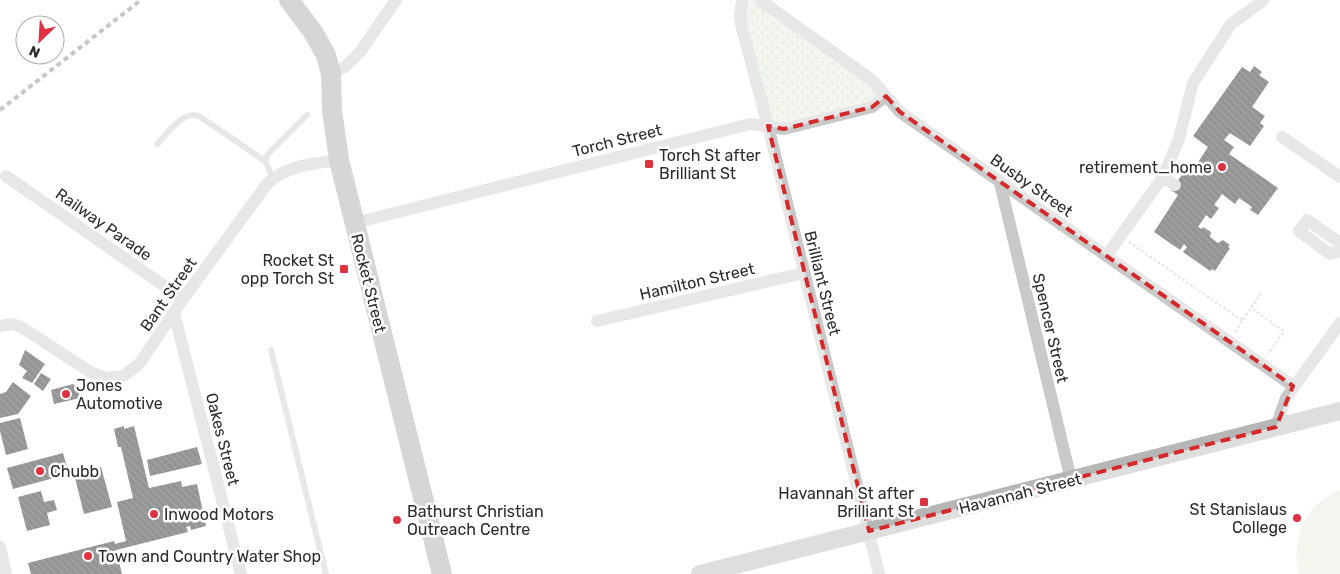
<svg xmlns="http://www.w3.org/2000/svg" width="1340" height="574" viewBox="0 0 1340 574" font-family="Rubik,sans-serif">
<defs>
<pattern id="park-dots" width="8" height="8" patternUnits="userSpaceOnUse" patternTransform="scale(1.25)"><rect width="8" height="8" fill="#e2eada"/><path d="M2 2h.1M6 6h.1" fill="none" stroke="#c2c9bb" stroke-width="1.8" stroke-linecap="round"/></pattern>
<pattern id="building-back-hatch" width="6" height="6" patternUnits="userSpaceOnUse" patternTransform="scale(1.25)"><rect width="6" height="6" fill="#131313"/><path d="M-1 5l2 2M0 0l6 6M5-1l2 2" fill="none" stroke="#363636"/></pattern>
</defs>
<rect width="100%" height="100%" fill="#fff"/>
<!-- park -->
<path fill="url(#park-dots)" d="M742,0H760L886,96L872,107L768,126Z"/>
<!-- pitch -->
<path fill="#e2eada" d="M1340,490V574H1299C1290,539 1306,503 1340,490Z"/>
<!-- building -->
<path fill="url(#building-back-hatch)" d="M1254,66L1262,72L1259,75L1269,82L1252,107L1265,116L1260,123L1264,126L1250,146L1230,133L1224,140L1234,147L1229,154L1278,188L1258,215L1250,210L1252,207L1239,198L1235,204L1222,194L1214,205L1219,208L1211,219L1206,215L1198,227L1202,229L1203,227L1211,232L1210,237L1218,243L1223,240L1230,245L1228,247L1230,248L1215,271L1212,269L1210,271L1183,252L1187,247L1184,244L1180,250L1154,232L1178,195L1171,190L1186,169L1191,173L1208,147L1193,136L1242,67L1250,72Z
M25,350L45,364L32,383L22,378L27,371L19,365Z
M41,373L51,379L43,391L34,384Z
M13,382L31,396L18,414L0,418V394L6,392Z
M73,384L77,387L80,398L54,404L51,390Z
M20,418L28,449L6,455L0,431V423Z
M124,426V429L134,426L149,488L181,481L182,487L197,484L206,526L191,530L190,526L186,527L188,532L116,550L122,574H31L28,563L114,541L115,544L126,541L117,502L133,498L121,447H118L114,429Z
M197,447L202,464L150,476L147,460Z
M63,453L69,474L13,489L7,468Z
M101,467L112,507L84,514L74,474Z
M41,491L44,502L54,500L57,510L47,513L50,525L27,531L18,497Z"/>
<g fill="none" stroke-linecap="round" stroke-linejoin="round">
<!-- path -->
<path stroke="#c9c9c9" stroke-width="2.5" stroke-dasharray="2.5 2.5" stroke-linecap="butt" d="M1129,242L1243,321
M1235,332L1262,292L1251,308L1284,331L1268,354"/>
<!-- lane -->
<path stroke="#c9c9c9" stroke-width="6" d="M157,144C168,133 182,111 199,116L265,161
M273,177L265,161L268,154L307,115
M271,350L326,574"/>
<!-- street -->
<path stroke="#c9c9c9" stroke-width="12" d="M742,0L740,18L742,28L768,126L879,574
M760,0L872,80L900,112L1293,386
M331,74L345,67L360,52L396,0
M1282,137L1340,177
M6,176L183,299
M1163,177L1175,185
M1000,183L1071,480
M354,223L750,124L784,129L872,107L886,96
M1340,251L1339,242L1307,220L1299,231L1330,254L1340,251
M1106,256L1163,177L1179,139L1193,83L1231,24L1264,0
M174,313L241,574
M597,321L804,273
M0,326L13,324L21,327L92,373L107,378L117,377L125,375L140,363L183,299L267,184C284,166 315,163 339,160
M1276,427L1286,398L1340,323
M0,547L6,574"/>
<!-- secondary -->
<path stroke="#b6b6b6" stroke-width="18" d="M700,574L1340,411"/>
<!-- primary -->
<path stroke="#a4a4a4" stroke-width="20" d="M289,0L313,32L326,55L331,74L332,110L339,160L442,574"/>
<!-- rail -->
<path stroke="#818181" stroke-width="4" stroke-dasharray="5 4" stroke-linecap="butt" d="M0,110L141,0"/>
</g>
<!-- marked area -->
<path d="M0 0H1340V574H0ZM886,96L900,112L1293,386L1276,427L869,531L768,126L784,129L872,107Z" fill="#fff" fill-opacity=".55" fill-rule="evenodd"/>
<path fill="none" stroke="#d62828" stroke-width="4" stroke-dasharray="10 6" stroke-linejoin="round" d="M886,96L900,112L1293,386L1276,427L869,531L768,126L784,129L872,107Z"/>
<!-- markers -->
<g fill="#df3240" stroke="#fff" stroke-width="2">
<rect x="644" y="159" width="10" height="10" rx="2.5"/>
<circle cx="1222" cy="167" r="5"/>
<rect x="339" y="264" width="10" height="10" rx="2.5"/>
<circle cx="66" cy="394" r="5"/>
<circle cx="40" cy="471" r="5"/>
<rect x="919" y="497" width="10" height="10" rx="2.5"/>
<circle cx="154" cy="514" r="5"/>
<circle cx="1297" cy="518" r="5"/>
<circle cx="397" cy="520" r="5"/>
<circle cx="88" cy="556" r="5"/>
</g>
<g text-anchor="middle" stroke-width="5" stroke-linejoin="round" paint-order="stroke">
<!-- street labels -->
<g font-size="16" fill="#2c2c2c" stroke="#fff">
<text transform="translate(617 140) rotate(-14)" y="6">Torch Street</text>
<text transform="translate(1032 185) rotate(35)" y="6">Busby Street</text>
<text transform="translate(104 224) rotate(35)" y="6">Railway Parade</text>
<text transform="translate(697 281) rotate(-13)" y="6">Hamilton Street</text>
<text transform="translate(369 283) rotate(76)" y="6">Rocket Street</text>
<text transform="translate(823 283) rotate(76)" y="6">Brilliant Street</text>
<text transform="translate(168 294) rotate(-55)" y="6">Bant Street</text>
<text transform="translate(1051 328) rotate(77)" y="6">Spencer Street</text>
<text transform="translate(223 439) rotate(76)" y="6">Oakes Street</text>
<text transform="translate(1020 493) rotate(-14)" y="6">Havannah Street</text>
</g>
<!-- poi labels -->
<g font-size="16" fill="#2c2c2c" stroke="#fff" text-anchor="start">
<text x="659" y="161">Torch St after<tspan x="659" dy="18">Brilliant St</tspan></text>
<text x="1212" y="173" text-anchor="end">retirement_home</text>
<text x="334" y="266" text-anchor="end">Rocket St<tspan x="334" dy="18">opp Torch St</tspan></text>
<text x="76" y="391">Jones<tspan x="76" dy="18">Automotive</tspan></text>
<text x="50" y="477">Chubb</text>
<text x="914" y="499" text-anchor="end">Havannah St after<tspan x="914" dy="18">Brilliant St</tspan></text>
<text x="1287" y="515" text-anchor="end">St Stanislaus<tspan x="1287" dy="18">College</tspan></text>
<text x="407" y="517">Bathurst Christian<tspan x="407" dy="18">Outreach Centre</tspan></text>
<text x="164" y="520">Inwood Motors</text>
<text x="98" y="562">Town and Country Water Shop</text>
</g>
</g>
<!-- north arrow -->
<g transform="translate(40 40) rotate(205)"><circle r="24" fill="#ffffff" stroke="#ababab"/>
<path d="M0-4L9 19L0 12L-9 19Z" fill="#df3240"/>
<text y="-8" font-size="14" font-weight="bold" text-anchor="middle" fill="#2c2c2c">N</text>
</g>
</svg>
